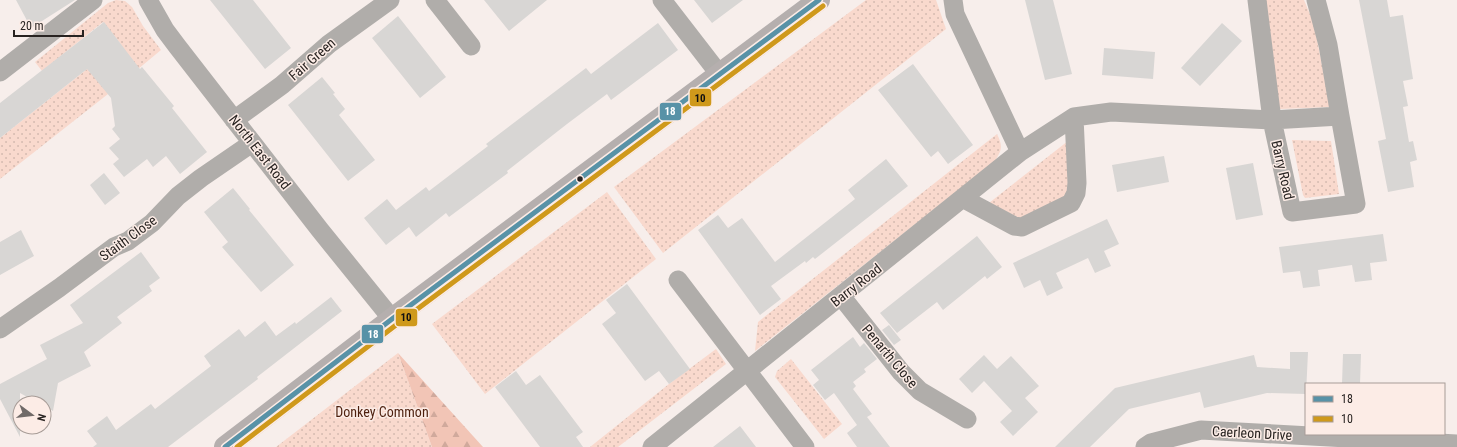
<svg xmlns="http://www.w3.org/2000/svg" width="1457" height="447" viewBox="0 0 1457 447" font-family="'Roboto Condensed',sans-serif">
<defs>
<pattern id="grass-dots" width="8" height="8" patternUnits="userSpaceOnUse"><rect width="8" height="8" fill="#f9d9cd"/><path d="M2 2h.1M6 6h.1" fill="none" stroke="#d5bab0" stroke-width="1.8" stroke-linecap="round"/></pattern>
<pattern id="forest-firs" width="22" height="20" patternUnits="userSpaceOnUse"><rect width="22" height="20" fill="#f2c5b6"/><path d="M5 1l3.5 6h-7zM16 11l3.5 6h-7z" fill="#d0a99c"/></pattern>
</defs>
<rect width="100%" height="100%" fill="#f7eeeb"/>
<!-- grass -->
<path fill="url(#grass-dots)" d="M116,0L125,1L132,7L143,26L161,50L108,94L0,179V138L120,43L103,22L42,71L35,62L108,3Z
M866,0H936L946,29L663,253L614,187Z
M1265,0H1304L1314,24L1330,107L1279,109Z
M997,134C1003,146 1002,150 995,161L755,351L758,322Z
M1292,140L1331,141L1339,194L1305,198L1303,195Z
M1068,141V196L1021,219L989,203Z
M607,192L656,259L485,394L432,324Z
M716,349L726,364L618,447H590L669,384Z
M398,353L432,447H276Z
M791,359L842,424L824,439L775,377L777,371Z"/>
<!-- forest -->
<path fill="url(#forest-firs)" d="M398,353L483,447H432Z"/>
<!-- building -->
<path fill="#d8d6d4" d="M16,0H75L31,28Z
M210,0H253L291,48L265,69Z
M484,0H547L509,31Z
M694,0H743L712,23Z
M1025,0H1053L1072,74L1045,80Z
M1359,0H1387L1390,17L1403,15L1413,79L1403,81L1408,106L1403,107L1409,142L1413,141L1417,160L1410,162L1414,187L1388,192L1378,141L1386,139Z
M398,16L446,77L420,98L372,38Z
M104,22L140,69L142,67L174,106L172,108L207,152L180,174L166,156L153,167L147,159L124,177L113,164L119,159L109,148L120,139L112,129L115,126L111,98L87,69L0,138V103Z
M658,23L678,50L611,100L607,94L567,124L507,171L508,173L449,217L446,213L416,237L409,227L386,245L364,218L387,199L396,210L426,187L429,191L488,146L486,144L586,68L591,74Z
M1222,23L1242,41L1200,86L1181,68Z
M1104,48L1155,52L1153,79L1102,75Z
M913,64L973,145L948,164L938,151L931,157L878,90Z
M322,77L335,93L333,94L345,109L339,115L375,160L348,181L288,105Z
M1164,156L1169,182L1117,192L1112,165Z
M886,159L908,186L815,259L813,257L806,263L805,261L771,286L781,299L760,315L698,230L718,215L728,228L742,218L775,262L855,199L848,190Z
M1253,163L1263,215L1236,220L1226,168Z
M104,173L120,193L105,205L90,185Z
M233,188L250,209L249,210L294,265L261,292L222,247L228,242L204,212Z
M1107,219L1119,244L1104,251L1111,266L1095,273L1088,258L1056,273L1063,288L1047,296L1040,280L1024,288L1013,263Z
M21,230L34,256L0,275V242Z
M1383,234L1387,261L1370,263L1372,280L1355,282L1352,265L1318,270L1320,286L1303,288L1300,271L1283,273L1279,247Z
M977,236L1002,267L987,279L985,276L943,310L937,302L897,333L880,313Z
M141,252L160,278L149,286L152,291L117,317L122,323L84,352L91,366L58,383L53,411L44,406V403H38L20,393V437L0,399V384L47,359L40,345L83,323L70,305Z
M627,284L690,369L669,384L659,371L645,381L602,324L616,313L606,300Z
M331,297L342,311L257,377L258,379L168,447H93L97,444L87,431L107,416L116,430L151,404L155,409L211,366L204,356L239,329L245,337L265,321L276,336L295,322L296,324Z
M889,325L901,340L894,345L882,330Z
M853,337L860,347L864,343L877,359L864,369L866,372L853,382L856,386L853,389L872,414L867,417L890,447H857L847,433L862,421L857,425L834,393L825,400L813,385L819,380L811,370Z
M1290,352H1308L1306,394L1267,393L1204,408L1200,392L1129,409L1090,447H1055L1115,388L1254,355L1257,367L1290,369Z
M1343,354H1361L1360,384H1342Z
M984,355L997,369L1011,356L1039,386L1025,398L1038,412L1013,436L1000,422L1012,411L984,381L972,393L959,379Z
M516,371L526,385L540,375L583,432L576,437L583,447H540L495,387Z
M740,426L756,447H713Z"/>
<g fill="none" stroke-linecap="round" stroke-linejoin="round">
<!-- street -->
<path stroke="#b0adaa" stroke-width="19" d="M148,0L165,30L177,46L320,230L392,319
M435,0L471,46
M662,0L720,75
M953,0L955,14L1020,152
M1257,0L1272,120L1292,212L1356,204L1340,116
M0,72L93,0
M234,120L282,85L329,44L390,0
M964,199L1014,226L1022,227L1071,203L1076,193L1077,183L1074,117
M678,280L805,447
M841,296L901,372L920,391L967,419
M0,329L59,288L114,247L128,241L152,223L178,196L201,178L252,143
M652,447L1020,152L1074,117L1111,112L1272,120L1340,116L1328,45L1316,0
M1145,447L1151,443L1201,430L1457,444"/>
<!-- primary -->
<path stroke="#b5afae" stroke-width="22" d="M225,447L392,319L819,0"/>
<defs>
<path id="bus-1" d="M225,447L392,319L819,0"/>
<path id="bus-2" d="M237,447L396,325L823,6"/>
</defs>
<!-- bus-1 casing -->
<use href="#bus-1" stroke="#fcece6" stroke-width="8"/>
<!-- bus-2 casing -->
<use href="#bus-2" stroke="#fcece6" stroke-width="8"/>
<!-- bus-1 -->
<use href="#bus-1" stroke="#5892a7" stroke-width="5"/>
<!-- bus-2 -->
<use href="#bus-2" stroke="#cf991b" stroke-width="5"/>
</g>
<!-- markers -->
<circle fill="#282321" stroke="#fcece6" stroke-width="1.5" cx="580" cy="179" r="3.5"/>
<g text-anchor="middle" stroke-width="3" stroke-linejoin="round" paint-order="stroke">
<!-- street labels -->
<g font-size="14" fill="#282321" stroke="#fcece6">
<text transform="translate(312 59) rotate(-41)" y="5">Fair Green</text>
<text transform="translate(260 152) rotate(52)" y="5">North East Road</text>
<text transform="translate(1283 170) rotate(77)" y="5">Barry Road</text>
<text transform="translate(128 238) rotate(-36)" y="5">Staith Close</text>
<text transform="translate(856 285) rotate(-38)" y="5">Barry Road</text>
<text transform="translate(890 356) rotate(50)" y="5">Penarth Close</text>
<text transform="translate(1252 433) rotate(3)" y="5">Caerleon Drive</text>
</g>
<!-- park labels -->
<g font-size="14" fill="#4d1f0d" stroke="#fcece6">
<text x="382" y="417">Donkey Common</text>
</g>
</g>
<g stroke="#fcece6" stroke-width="1.5">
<rect x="689" y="88" width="23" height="19" rx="4" fill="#cf991b"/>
<rect x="659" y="102" width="23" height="19" rx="4" fill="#5892a7"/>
<rect x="395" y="308" width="23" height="19" rx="4" fill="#cf991b"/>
<rect x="361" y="324" width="23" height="20" rx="4" fill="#5892a7"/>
</g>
<g font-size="11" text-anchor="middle" font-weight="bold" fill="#fff">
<text x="670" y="115">18</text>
<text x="373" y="338">18</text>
</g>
<g font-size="11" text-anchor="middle" font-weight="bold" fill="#111">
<text x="700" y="102">10</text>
<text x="406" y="321">10</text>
</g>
<!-- legend -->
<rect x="1305" y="383" width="140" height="52" fill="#fcece6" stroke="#a79c97"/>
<rect x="1313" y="396" width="20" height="6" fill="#5892a7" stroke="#a79c97"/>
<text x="1341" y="403" font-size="12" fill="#282321">18</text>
<rect x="1313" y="416" width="20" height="6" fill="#cf991b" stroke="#a79c97"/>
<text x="1341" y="423" font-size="12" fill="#282321">10</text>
<!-- north arrow -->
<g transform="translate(32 415) rotate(105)"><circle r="19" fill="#fcece6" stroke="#a79c97"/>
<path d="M0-3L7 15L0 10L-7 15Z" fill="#706a68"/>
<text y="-6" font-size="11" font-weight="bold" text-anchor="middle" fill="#282321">N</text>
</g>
<!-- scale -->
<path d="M14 30v6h69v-6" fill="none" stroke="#282321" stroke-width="2"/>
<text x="20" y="30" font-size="12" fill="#282321" stroke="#fcece6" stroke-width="3" paint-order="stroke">20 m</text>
</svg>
